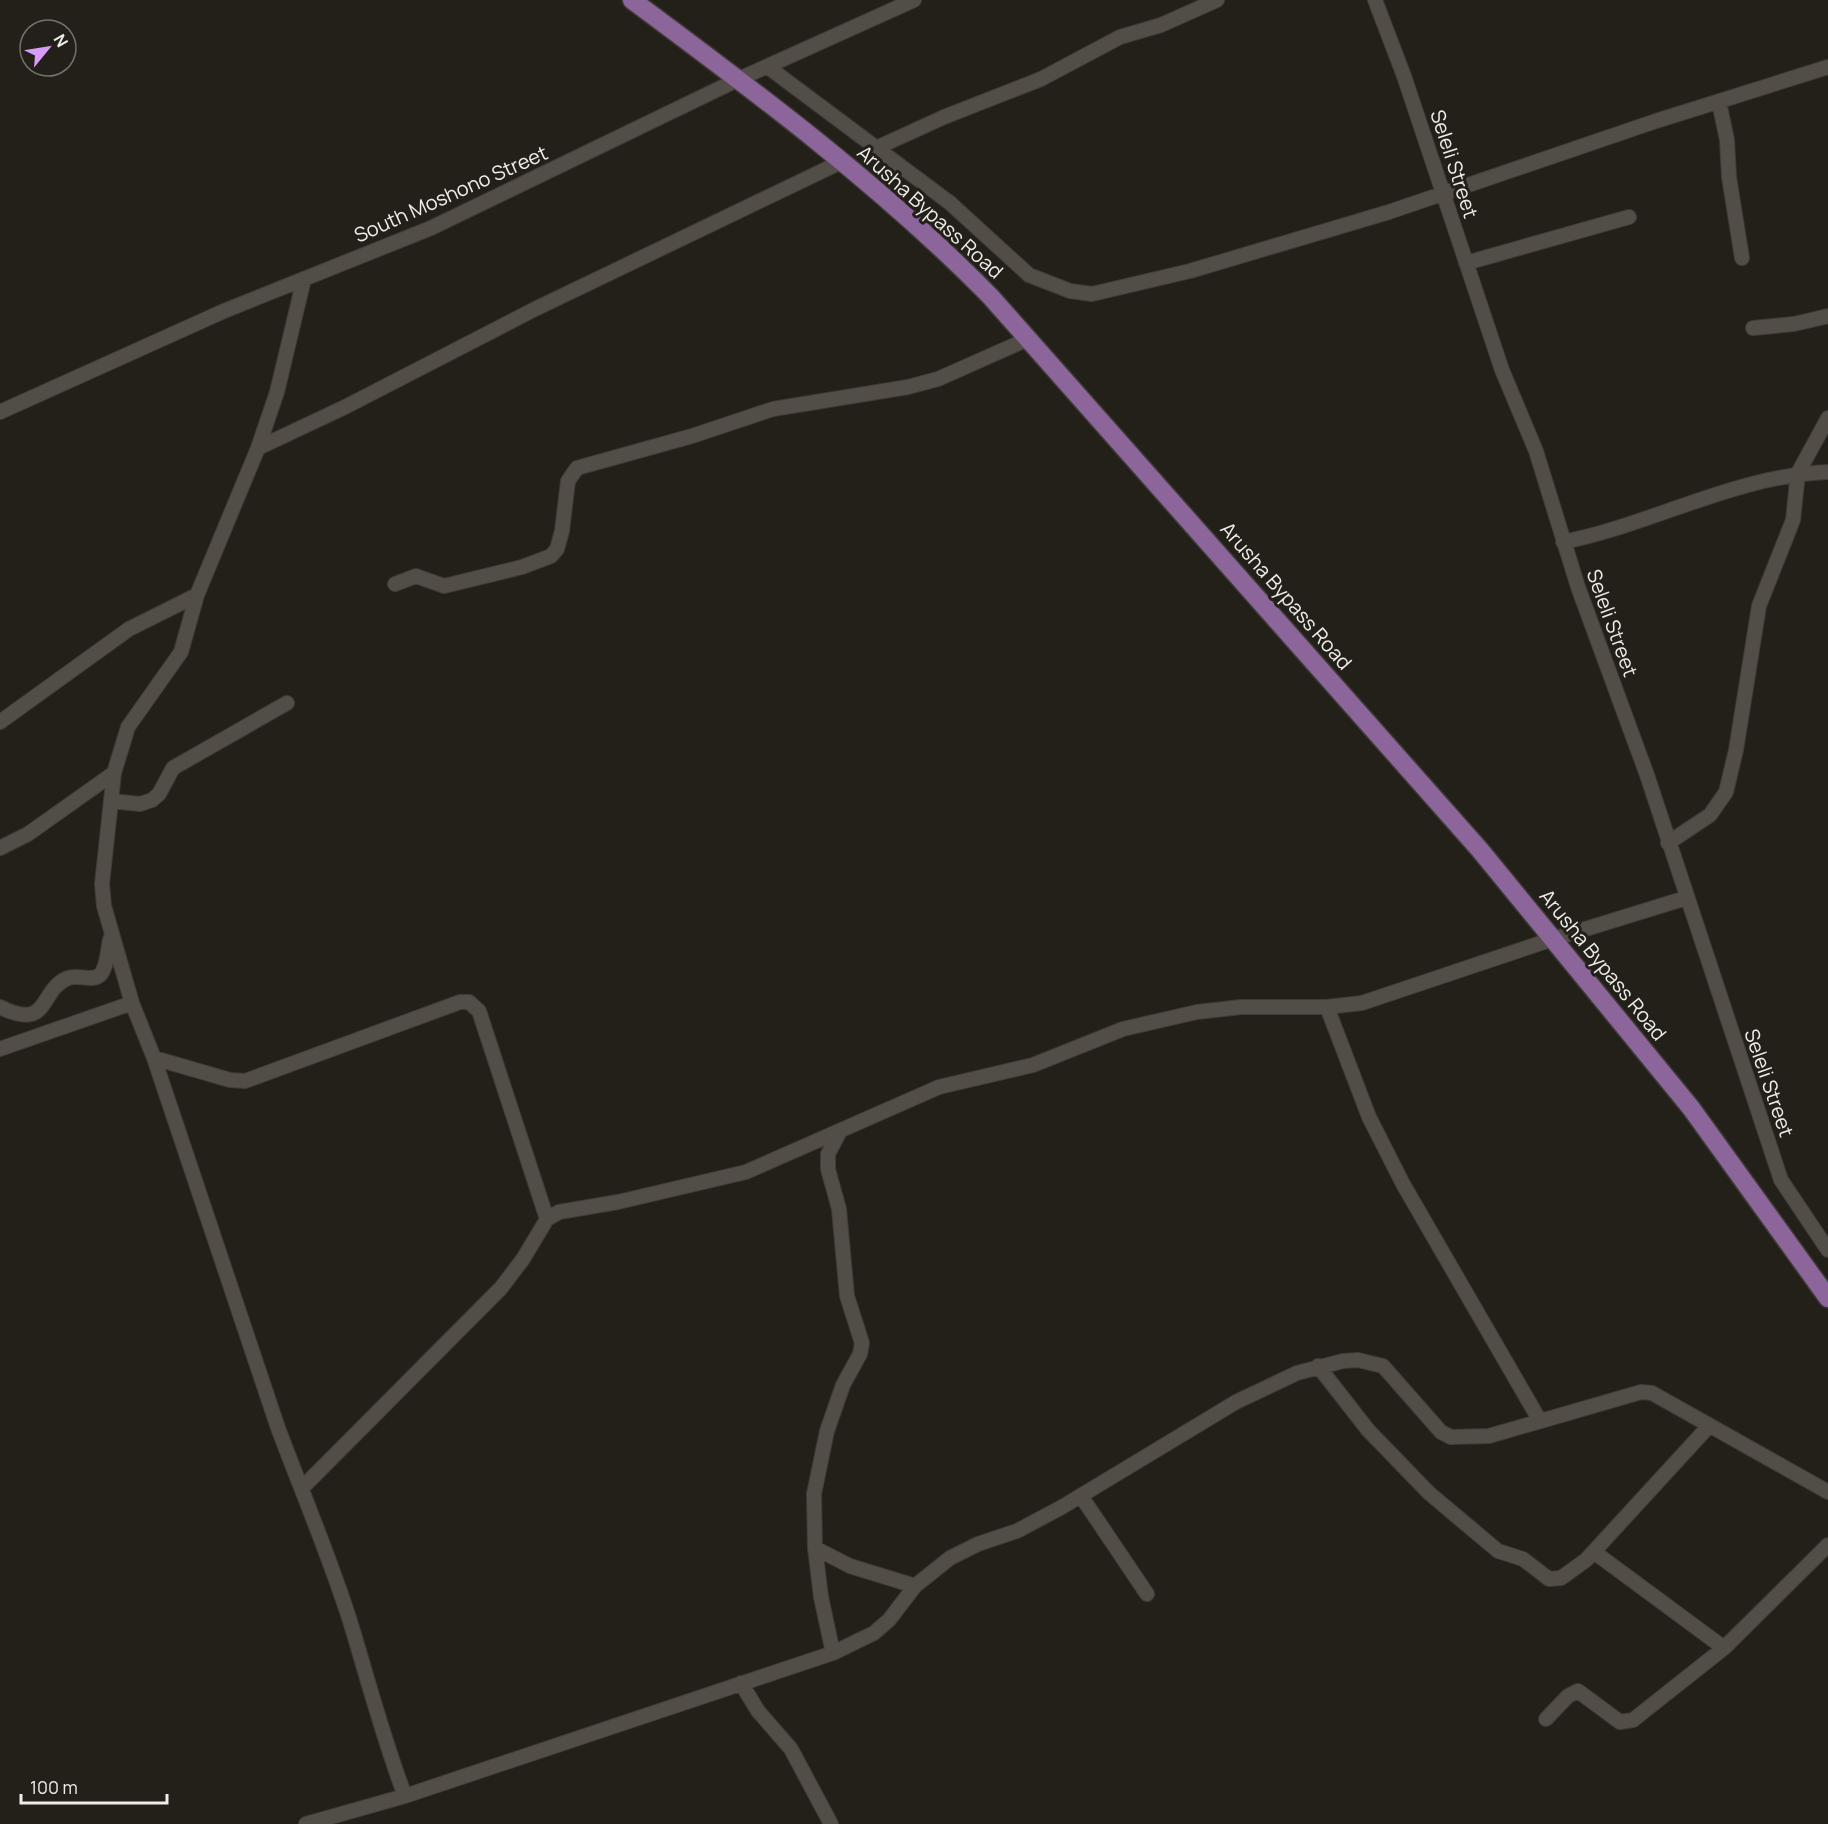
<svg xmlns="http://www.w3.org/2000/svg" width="1828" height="1824" viewBox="0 0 1828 1824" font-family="Manrope,sans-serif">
<rect width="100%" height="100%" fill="#23201a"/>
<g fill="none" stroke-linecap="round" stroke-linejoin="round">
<defs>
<path id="minor" d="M1375,0L1404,76L1502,370L1536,451L1578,587L1647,775L1781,1180L1828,1250
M768,67L950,203L1029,275L1070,291L1092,294L1190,271L1389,212L1656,121L1828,67
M1719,102L1727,140L1729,177L1742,258
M874,149L944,117L1041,79L1120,37L1161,25L1217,0
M1466,263L1629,217
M304,279L277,392L258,448L197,595L181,652L128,727L114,773L102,884L104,906L132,1003L154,1058L278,1428C302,1492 329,1555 350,1621C368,1680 383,1738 405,1796
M1753,328L1794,324L1828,316
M0,412L224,311L431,228L739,79L914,0
M258,448L345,407L535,309L841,162
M1563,542C1654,524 1733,476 1828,472
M395,584L416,576L444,586L522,567L551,556L557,549L562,531L568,481L577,468L692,436L773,409L908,387L938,379L1028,339
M0,722L129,629L197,595
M111,801L140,804L152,800L159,794L173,768L287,703
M1668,843L1710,815L1726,792L1736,750L1759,606L1793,520L1798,473L1828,418
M0,848L28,834L114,773
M0,1007C51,1032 38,990 68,978C78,974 92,982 100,975C107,968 108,949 110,939
M1327,1007L1369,1117L1403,1184L1540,1421
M0,1049L132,1003
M154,1058L230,1080L245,1081L460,1002H469L479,1011L547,1219
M1318,1366L1368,1430L1429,1493L1498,1551L1523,1559L1549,1579L1561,1578L1586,1560L1709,1426
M303,1487L501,1288L523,1259L547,1219L559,1212L618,1202L746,1172L939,1087L1033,1065L1123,1029L1197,1012L1241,1007H1327L1362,1003L1553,939L1686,898
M1081,1496L1147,1594
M815,1548L850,1566L915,1586
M1594,1552L1724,1648
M833,1653L821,1597L815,1548L814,1494L827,1431L843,1385L860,1354L862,1343L847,1296L839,1209L828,1169V1154L840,1131
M741,1683L758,1711L791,1749L831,1824
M1546,1719L1568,1696L1578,1691L1620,1722L1633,1720L1724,1648L1828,1545
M306,1824L405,1796L833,1653L874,1633L889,1620L915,1586L950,1558L978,1544L1017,1531L1062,1507L1236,1402L1297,1373L1343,1361L1358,1360L1383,1366L1441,1432L1451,1437L1489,1436L1641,1392L1652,1393L1828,1492"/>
<path id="major" d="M632,0C756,92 881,185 990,296L1480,850L1691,1108L1828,1298"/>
</defs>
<!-- minor casing -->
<use href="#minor" stroke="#3f3c37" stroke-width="16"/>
<!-- major casing -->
<use href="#major" stroke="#3f3c37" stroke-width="21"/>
<!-- minor -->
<use href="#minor" stroke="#524e47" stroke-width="14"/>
<!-- major -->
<use href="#major" stroke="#8c659b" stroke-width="18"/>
</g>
<g text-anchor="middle" stroke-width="6" stroke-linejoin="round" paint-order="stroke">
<!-- street labels -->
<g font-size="20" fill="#efede9" stroke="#23201a">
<text transform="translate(1454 164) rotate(72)" y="7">Seleli Street</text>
<text transform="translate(451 194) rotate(-24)" y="7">South Moshono Street</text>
<text transform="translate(930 212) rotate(42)" y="7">Arusha Bypass Road</text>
<text transform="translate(1286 596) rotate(49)" y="7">Arusha Bypass Road</text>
<text transform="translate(1612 623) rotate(70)" y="7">Seleli Street</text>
<text transform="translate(1603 965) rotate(51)" y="7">Arusha Bypass Road</text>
<text transform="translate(1769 1083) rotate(71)" y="7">Seleli Street</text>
</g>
</g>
<!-- north arrow -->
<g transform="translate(48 48) rotate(60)"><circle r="28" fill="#23201a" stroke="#75726d" stroke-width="1.5"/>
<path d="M0-4.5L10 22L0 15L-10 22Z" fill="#d79bf9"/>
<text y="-9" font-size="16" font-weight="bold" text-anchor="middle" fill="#efede9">N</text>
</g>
<!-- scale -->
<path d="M21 1794v9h146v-9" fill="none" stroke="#efede9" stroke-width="3"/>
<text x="30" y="1794" font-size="18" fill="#efede9" stroke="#23201a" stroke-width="4.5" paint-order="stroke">100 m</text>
</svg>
